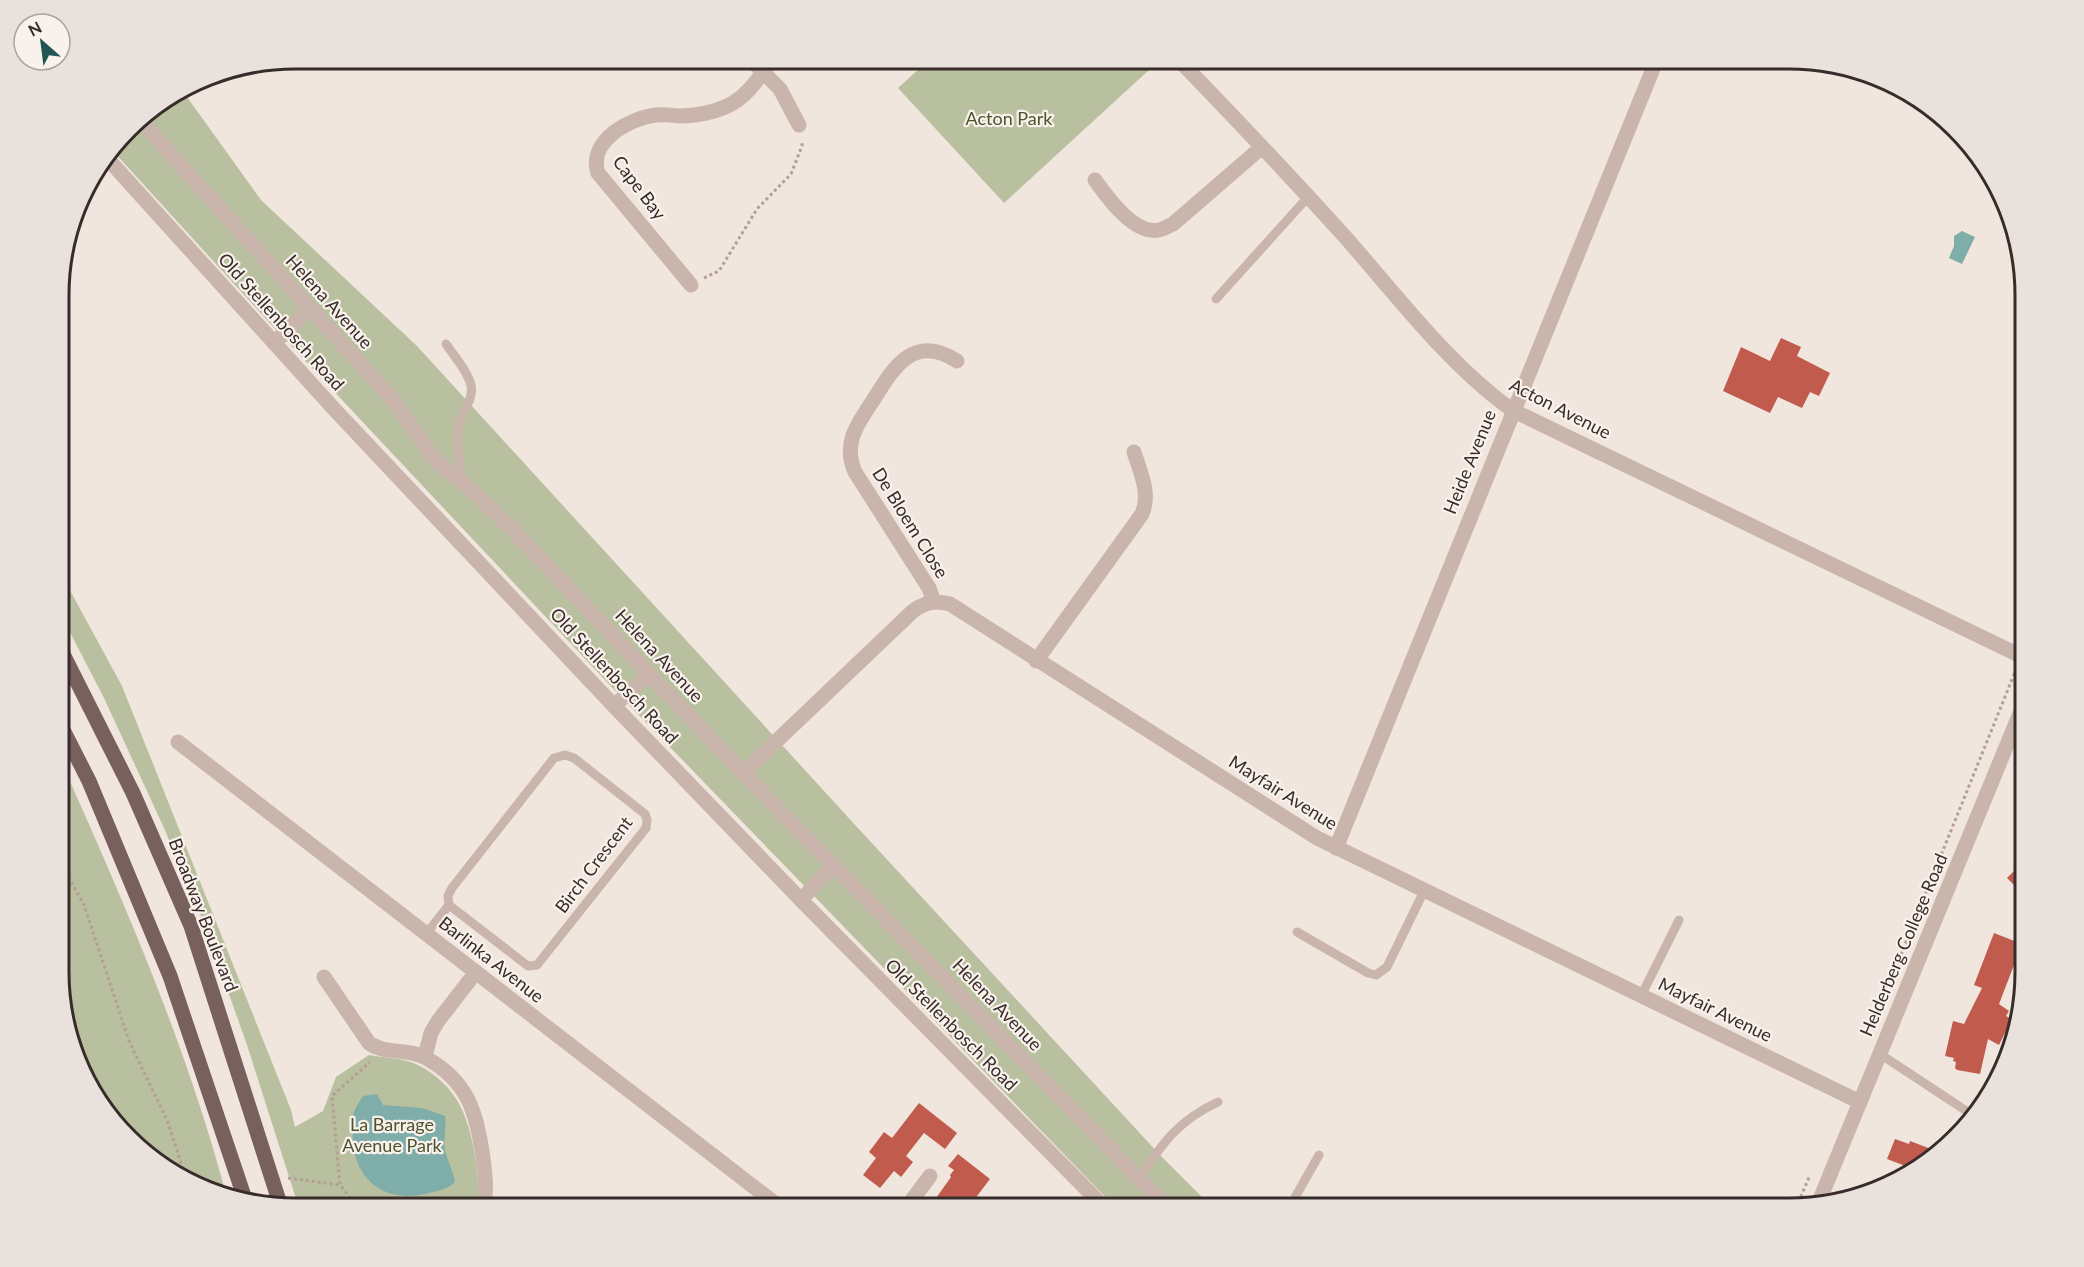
<svg xmlns="http://www.w3.org/2000/svg" width="2084" height="1267" viewBox="0 0 2084 1267" font-family="Lato,sans-serif">
<rect width="100%" height="100%" fill="#f1e6de"/>
<!-- green -->
<path fill="#b9c09f" d="M930,59H1161L1004,203L898,88Z
M182,90L261,200L417,346L857,827L1160,1155L1213,1208H1116L605,680L266,319L113,151L139,117Z
M60,572L122,686L291,1110L295,1127L323,1111L336,1077L369,1055C384,1058 405,1058 418,1065C459,1086 470,1120 476,1163C477,1177 482,1196 474,1208H299L247,1045L203,921L164,828L104,698L60,613Z
M60,759C124,902 187,1046 227,1198L176,1177L98,1103L60,1003Z"/>
<!-- water -->
<path fill="#7fada9" d="M1962,231L1975,237L1962,264L1949,258L1954,246V236Z
M377,1094L383,1105L422,1108L445,1116C447,1128 443,1139 445,1150C447,1160 453,1170 455,1182C447,1190 436,1191 425,1194C380,1204 350,1175 353,1130C353,1124 352,1117 354,1112C356,1106 360,1101 363,1096Z"/>
<!-- building -->
<path fill="#c05b4e" d="M1781,338L1801,347L1797,356L1830,373L1819,396L1810,392L1802,408L1778,397L1770,413L1723,391L1741,347L1770,361Z
M2025,860V896L2007,878Z
M1994,933L2017,942L2014,950L2019,952L1999,1004L2009,1011L2006,1016L2012,1019L1999,1045L1988,1039L1980,1074L1957,1070L1955,1068L1956,1062L1953,1061L1954,1058L1945,1056L1953,1021L1964,1024L1982,988L1974,985Z
M919,1103L957,1133L945,1149L924,1133L906,1156L913,1162L901,1177L894,1171L880,1188L863,1175L876,1158L869,1152L884,1132L892,1138Z
M1895,1139L1909,1144L1910,1141L1939,1152L1916,1170L1887,1159Z
M958,1154L990,1179L968,1208H929L951,1177L950,1175L954,1170L948,1166Z"/>
<g fill="none" stroke-linecap="round" stroke-linejoin="round">
<!-- path -->
<path stroke="#b59e95" stroke-width="3" stroke-dasharray="3 3" stroke-linecap="butt" d="M704,278L719,271L757,209L791,174L802,146V141
M60,861L84,905L129,1041L167,1120L187,1181
M1883,999L2015,672
M288,1178L340,1185
M358,1208L340,1185L332,1096L370,1062
M1796,1208L1810,1175"/>
<!-- service -->
<path stroke="#c9b5ab" stroke-width="9" d="M1216,299L1308,197
M446,344C454,356 467,370 471,385C474,397 464,410 460,421C454,439 460,463 462,482
M1297,932L1368,973L1376,975L1387,967L1424,891
M426,934L449,905L448,896L452,888L554,758L565,755L574,758L645,814L647,820L646,828L537,965L528,966L524,963L449,905
M1641,996L1679,920
M1880,1054L1974,1116
M1139,1179C1162,1143 1179,1120 1218,1102
M1289,1208L1319,1155"/>
<!-- minor -->
<path stroke="#c9b5ab" stroke-width="15" d="M750,59L780,89L799,125
M1178,59C1235,118 1292,178 1347,239C1398,297 1450,366 1512,410L2025,658
M138,118L393,400L434,459L477,495L512,529L743,773L1168,1208
M1095,180C1108,198 1134,235 1159,230C1164,229 1168,226 1173,224L1262,147
M691,285L598,173C587,141 630,118 656,115C664,114 671,115 679,116C695,116 711,113 725,107C747,98 759,77 773,59
M274,343L309,309
M934,602L929,588L855,472C842,443 858,423 874,399C894,367 914,333 957,361
M1036,661L1142,514C1151,493 1140,472 1134,452
M614,706L649,674
M178,742L781,1208
M743,773L913,611C925,602 936,600 950,604L1317,838L1860,1102
M1336,848L1657,59
M801,900L834,864
M324,977L369,1043C386,1055 409,1048 426,1058C468,1081 477,1113 483,1158C485,1175 488,1192 482,1208
M425,1056L431,1033L438,1021L476,972
M906,1208L930,1176"/>
<!-- tertiary -->
<path stroke="#c9b5ab" stroke-width="15" d="M107,158L334,409L614,706L801,900L1105,1208
M1818,1204L2025,701"/>
<!-- primary -->
<path stroke="#78615c" stroke-width="15" d="M60,648L133,793L191,926L281,1207
M60,724L89,781L170,976L246,1202"/>
</g>
<g text-anchor="middle" stroke-width="4.5" stroke-linejoin="round" paint-order="stroke">
<!-- park labels -->
<g font-size="18" fill="#4c542f" stroke="#f9f1eb">
<text x="1009" y="125">Acton Park</text>
<text x="392" y="1131">La Barrage<tspan x="392" dy="21">Avenue Park</tspan></text>
</g>
<!-- street labels -->
<g font-size="18" fill="#372c2a" stroke="#f9f1eb">
<text transform="translate(639 188) rotate(53)" y="6">Cape Bay</text>
<text transform="translate(329 302) rotate(48)" y="6">Helena Avenue</text>
<text transform="translate(281 322) rotate(48)" y="6">Old Stellenbosch Road</text>
<text transform="translate(1560 409) rotate(27)" y="6">Acton Avenue</text>
<text transform="translate(1470 462) rotate(-68)" y="6">Heide Avenue</text>
<text transform="translate(910 523) rotate(58)" y="6">De Bloem Close</text>
<text transform="translate(659 656) rotate(47)" y="6">Helena Avenue</text>
<text transform="translate(614 676) rotate(47)" y="6">Old Stellenbosch Road</text>
<text transform="translate(1283 793) rotate(32)" y="6">Mayfair Avenue</text>
<text transform="translate(594 865) rotate(-53)" y="6">Birch Crescent</text>
<text transform="translate(203 915) rotate(69)" y="6">Broadway Boulevard</text>
<text transform="translate(1904 945) rotate(-67)" y="6">Helderberg College Road</text>
<text transform="translate(491 960) rotate(38)" y="6">Barlinka Avenue</text>
<text transform="translate(997 1005) rotate(46)" y="6">Helena Avenue</text>
<text transform="translate(1715 1010) rotate(26)" y="6">Mayfair Avenue</text>
<text transform="translate(951 1025) rotate(45)" y="6">Old Stellenbosch Road</text>
</g>
</g>
<!-- crop -->
<path d="M0 0H2084V1267H0ZM295 69H1789A226 226 0 0 1 2015 295V972A226 226 0 0 1 1789 1198H295A226 226 0 0 1 69 972V295A226 226 0 0 1 295 69Z" fill="#e9e1dc" fill-rule="evenodd"/>
<path fill="none" stroke="#372c2a" stroke-width="3" d="M295 69H1789A226 226 0 0 1 2015 295V972A226 226 0 0 1 1789 1198H295A226 226 0 0 1 69 972V295A226 226 0 0 1 295 69Z"/>
<!-- north arrow -->
<g transform="translate(42 42) rotate(332)"><circle r="28" fill="#f9f1eb" stroke="#aba29e" stroke-width="1.5"/>
<path d="M0-4.5L10 22L0 15L-10 22Z" fill="#215753"/>
<text y="-9" font-size="16" font-weight="bold" text-anchor="middle" fill="#372c2a">N</text>
</g>
</svg>
